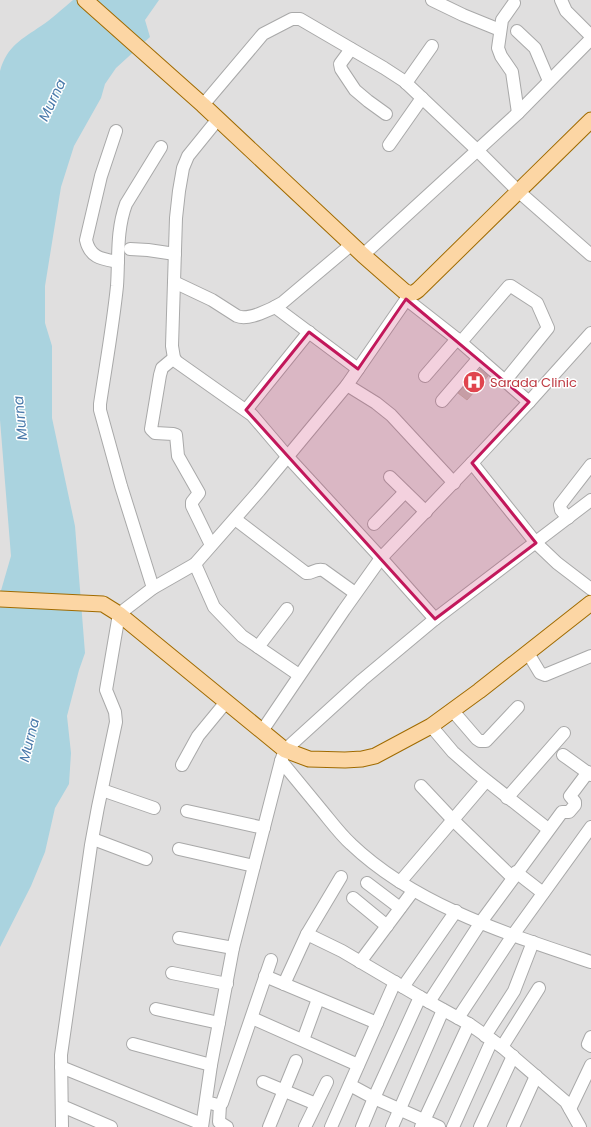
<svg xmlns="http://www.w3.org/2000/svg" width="591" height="1127" font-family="Poppins,sans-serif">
<rect width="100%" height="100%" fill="#f2efe9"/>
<!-- residential -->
<rect fill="#e0dfdf" x="0" y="0" width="591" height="1127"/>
<!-- water -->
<path fill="#aad3df" d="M73 0H159L145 20 150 37 116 68 105 84 101 98 74 146 61 187 45 286V323L52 346V418L75 526 85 653 79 670 67 716 71 753 69 784 55 808 45 852 31 886 0 947V594L11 556 0 420V71C7 46 22 39 41 26 52 19 62 9 73 0Z"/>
<!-- building -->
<polygon fill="#c7bfb8" stroke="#c4b6ab" points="480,369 488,376 467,400 458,393"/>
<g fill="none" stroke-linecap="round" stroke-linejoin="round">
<!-- minor casing -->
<g stroke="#a9a9a9" stroke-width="14">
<g id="minor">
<polyline points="432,0 463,15 500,30"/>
<polyline points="561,0 566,11 591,36"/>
<polyline points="514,3 502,20 498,48 501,56 512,72 518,113"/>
<polyline points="517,31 535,48 549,81"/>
<polyline points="351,49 340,64 341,69 355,90 368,101 386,114"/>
<polyline points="406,83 432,46"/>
<polyline points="203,105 263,34 292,19 300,19 384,68 404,81 478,151 518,191 591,255"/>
<polyline points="218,119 188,156 183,168 179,191 176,218 172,346 174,358 177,362 252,415 287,456 381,558 435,619"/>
<path d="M116 131 101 176 86 240C90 258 102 259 118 262"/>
<polyline points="389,145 422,98"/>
<polyline points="130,249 148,250 175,254"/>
<polyline points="363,255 518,113 591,39"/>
<path d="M174 282 212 300 237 316C248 321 272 309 282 303L352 244"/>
<polyline points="406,299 457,339 529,402 591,333"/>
<polyline points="275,307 358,369"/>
<polyline points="461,342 509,286 511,286 537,303 548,328 505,381"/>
<polyline points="174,358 162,368 160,375 151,429 155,433 173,434 176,435 178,456 199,493 192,502 192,506 211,545"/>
<polyline points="425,376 457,339"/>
<polyline points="347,385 376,403 391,415 454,483"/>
<polyline points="442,401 479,358"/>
<polyline points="246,410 309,332"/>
<polyline points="472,463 536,543 557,563 591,589"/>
<polyline points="390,477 426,512"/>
<polyline points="568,518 561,510 560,505 591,465"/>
<path d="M235 519 306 573C312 574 316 568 323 570L355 593"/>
<polyline points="374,524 405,492"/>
<polyline points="195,564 214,607 242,636 299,675"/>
<path d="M153 588 121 486 100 410V404C106 364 113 325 117 286 119 258 116 231 126 204L161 147"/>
<polyline points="258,647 287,609"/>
<polyline points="528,653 540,673 545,675 591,656"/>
<polyline points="452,710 477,739 480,741 486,741 518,707"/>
<polyline points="431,726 453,752 477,773 548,829"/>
<polyline points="262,731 344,610 381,558 472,463 529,402"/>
<polyline points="563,755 591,775"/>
<path d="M281 761C295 778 309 795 323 812 332 823 341 835 351 844 416 906 508 934 591 962"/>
<polyline points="182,765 198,736 226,702"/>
<polyline points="421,786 453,820 513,878"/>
<polyline points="102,790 154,808"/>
<polyline points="507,798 564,733"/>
<polyline points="187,811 264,828"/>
<polyline points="93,839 146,859"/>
<polyline points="179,849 254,866"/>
<polyline points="516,872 543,893"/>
<polyline points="400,882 486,781"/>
<polyline points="367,883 400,908"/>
<polyline points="353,898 387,926"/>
<polyline points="307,934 342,951 420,997"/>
<polyline points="179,938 233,948"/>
<polyline points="360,962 413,891"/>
<polyline points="172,973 227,984"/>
<polyline points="265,976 377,1023"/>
<polyline points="284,984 307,934 341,877"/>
<polyline points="403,987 456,911"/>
<polyline points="429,1002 481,922 562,812 569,812 575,805 575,802 570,796 588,772"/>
<polyline points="156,1009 219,1023"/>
<polyline points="252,1018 358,1065"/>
<polyline points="458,1018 513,935 591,827"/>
<polyline points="485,1036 514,991 533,942"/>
<polyline points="591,1037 588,1044 591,1046"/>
<polyline points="303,1040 318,999"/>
<polyline points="133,1044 211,1065"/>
<polyline points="502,1047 539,988"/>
<polyline points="61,1067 202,1124"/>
<polyline points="263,1082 316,1104"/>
<polyline points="350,1085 374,1098 439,1127"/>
<polyline points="206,1102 218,1105 222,1103 271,960"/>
<polyline points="220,1105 219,1122 227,1127"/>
<polyline points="62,1106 111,1127"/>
<polyline points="570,1109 591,1065"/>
<polyline points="62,1127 61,1055 91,845 98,807 116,722 115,712 106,690 119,614 153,588 195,564 259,491 347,385 410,294"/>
<polyline points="202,1127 211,1065 233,948 281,761 285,750 362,680 435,619 591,500"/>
<polyline points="269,1127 296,1061"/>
<polyline points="305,1127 327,1082"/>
<polyline points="331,1127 395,982"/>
<polyline points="362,1127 374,1098 420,997 469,1024 502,1047 566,1102 580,1127"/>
<polyline points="392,1127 443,1010"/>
<polyline points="421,1127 469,1024"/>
<polyline points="453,1127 492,1040"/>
<polyline points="480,1127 513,1056"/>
<polyline points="513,1127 536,1076"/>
</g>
</g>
<!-- major casing -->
<g stroke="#a06b00" stroke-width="17">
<g id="major">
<path d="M85 0 203 105 363 255 404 291C410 294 413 294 418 290L591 120"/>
<polyline points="0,599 103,604 119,614 285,750 309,759 345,760 362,759 375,756 431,726 479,691 591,603"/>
</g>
</g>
<!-- minor -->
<use href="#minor" stroke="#fff" stroke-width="12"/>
<!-- major -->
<use href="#major" stroke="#fcd6a4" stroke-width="15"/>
</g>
<!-- marked area -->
<path fill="#c2185b" fill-opacity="0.2" stroke="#c2185b" stroke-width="3" stroke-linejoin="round" d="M406 299 529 402 472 463 536 543 435 619 246 410 309 332 358 369Z"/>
<!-- icons -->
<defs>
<g id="hospital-disc" transform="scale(1.15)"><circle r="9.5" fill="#e0444e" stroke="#fff"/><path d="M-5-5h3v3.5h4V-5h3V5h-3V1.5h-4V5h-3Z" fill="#fff"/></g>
</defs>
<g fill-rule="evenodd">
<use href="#hospital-disc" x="474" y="382"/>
</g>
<g text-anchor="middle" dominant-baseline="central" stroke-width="3" stroke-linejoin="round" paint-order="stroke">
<!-- health labels -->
<g font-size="13" fill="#be3a42" stroke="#fff" text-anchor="start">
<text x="490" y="382">Sarada Clinic</text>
</g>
<!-- water labels -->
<g font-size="14" font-style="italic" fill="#4a7aab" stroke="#fff">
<text transform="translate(52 100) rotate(-65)">Murna</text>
<text transform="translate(20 418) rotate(-96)">Murna</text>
<text transform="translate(29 740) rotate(-76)">Murna</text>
</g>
</g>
</svg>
